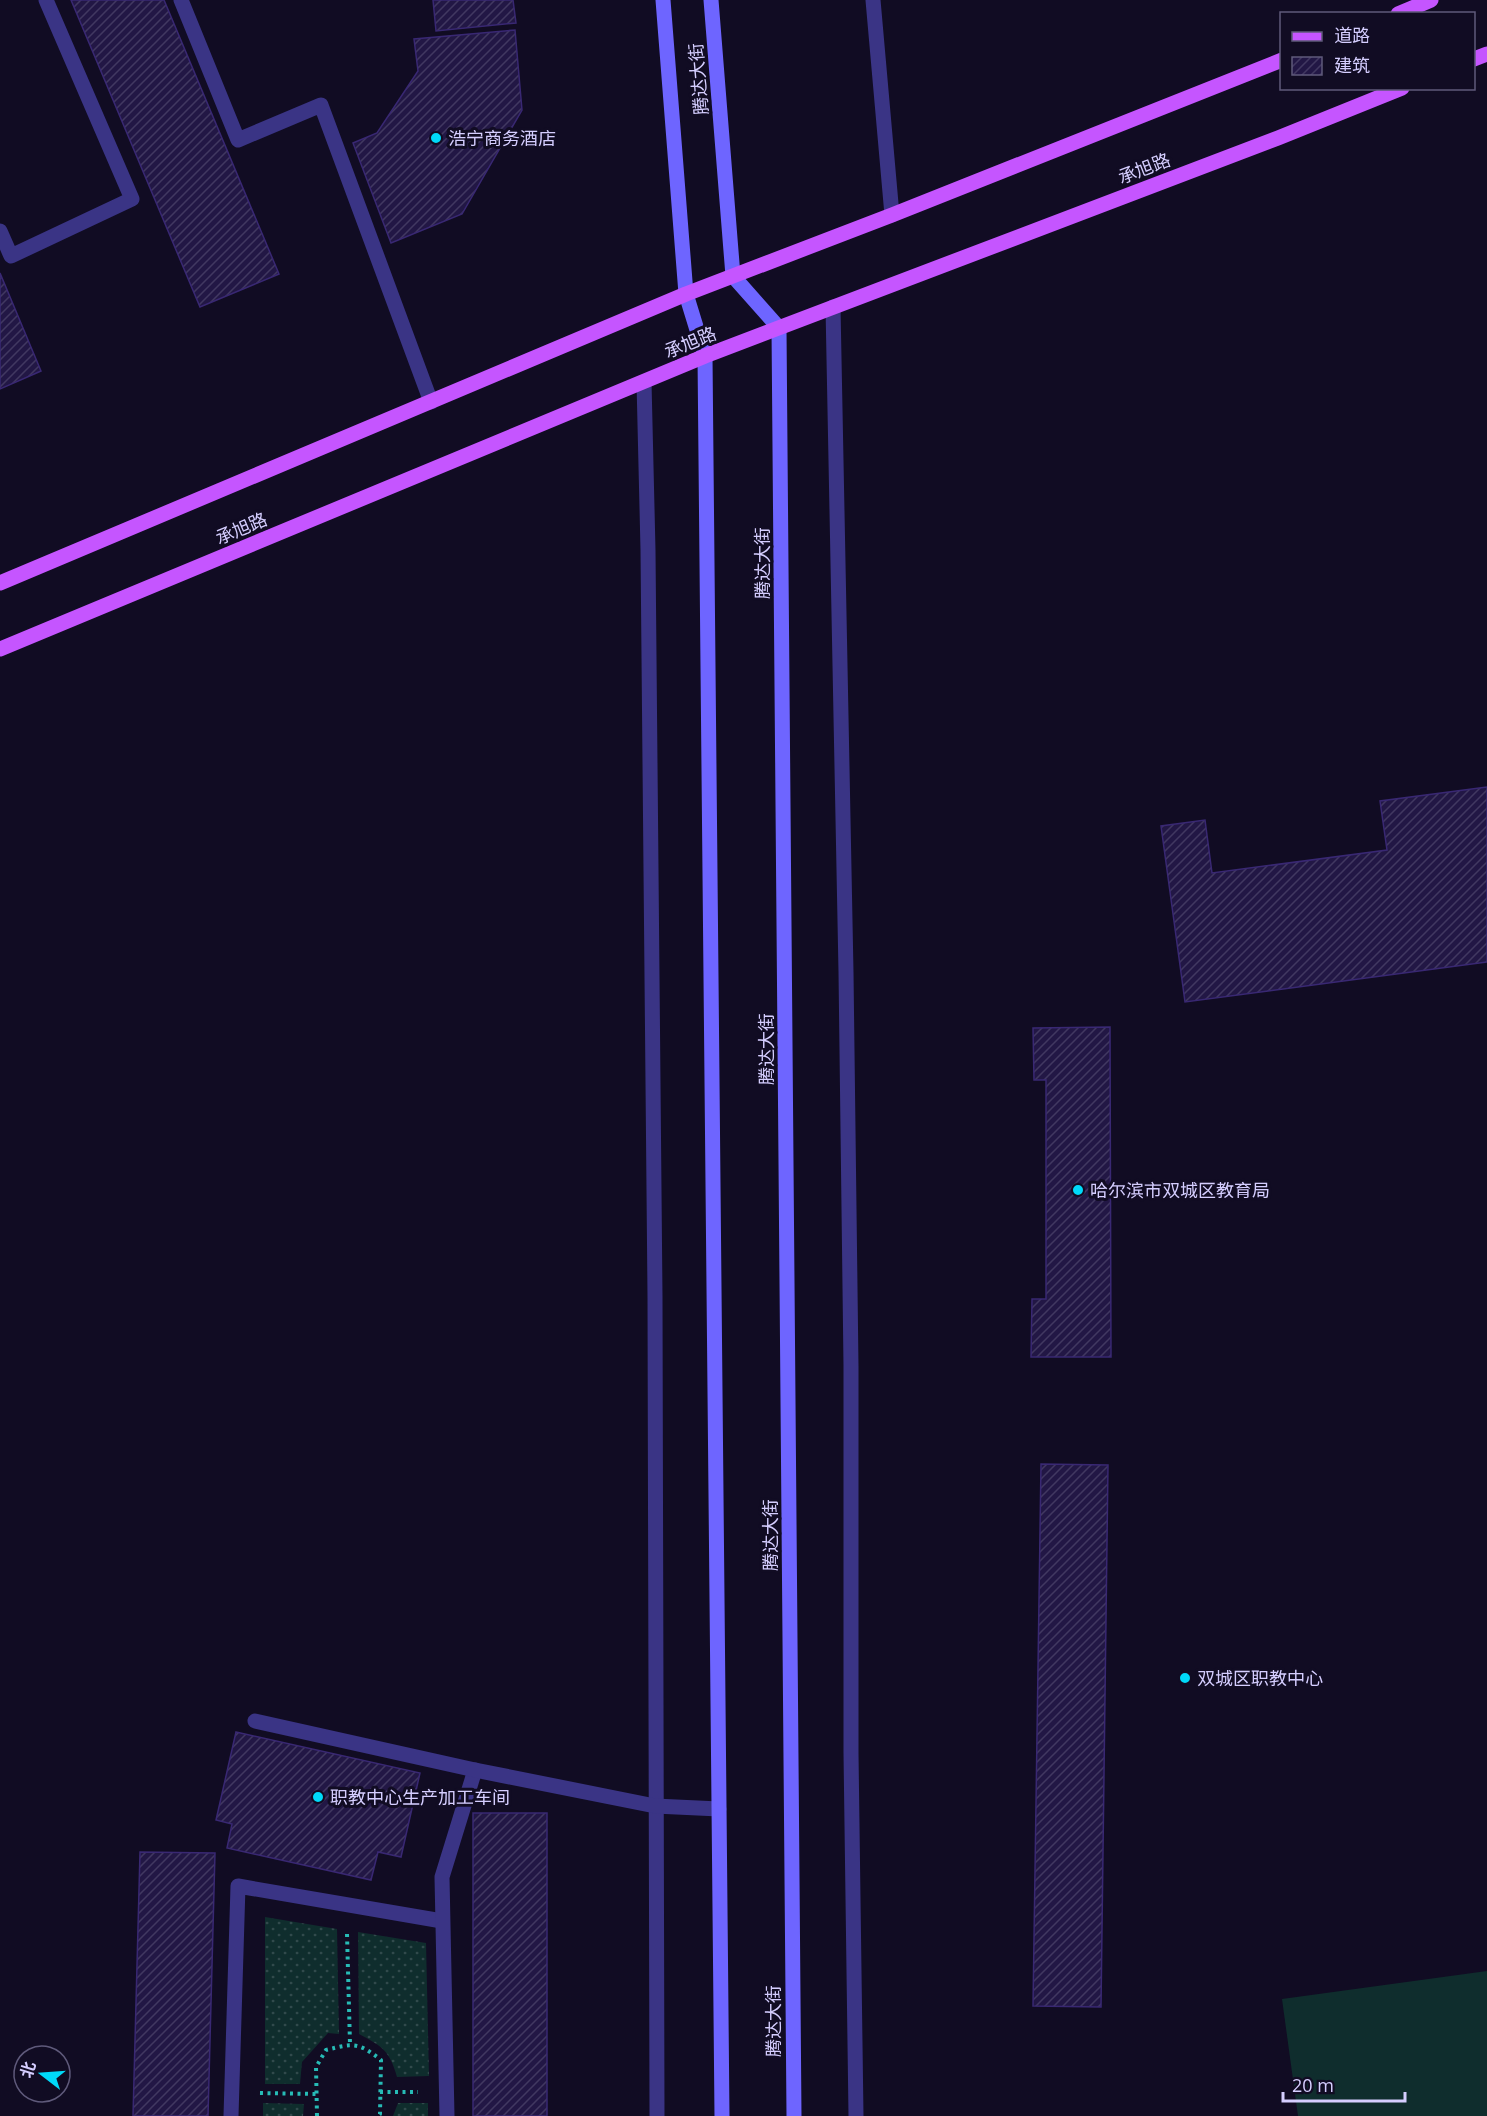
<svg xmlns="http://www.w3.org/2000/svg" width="1487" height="2116" font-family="'Open Sans','Noto Sans SC',sans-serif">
<defs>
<pattern id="grass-dots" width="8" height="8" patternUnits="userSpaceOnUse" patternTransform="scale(1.5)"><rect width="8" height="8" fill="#0f2d2d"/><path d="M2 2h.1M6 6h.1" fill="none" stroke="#314a4c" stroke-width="1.8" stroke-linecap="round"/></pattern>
<pattern id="building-hatch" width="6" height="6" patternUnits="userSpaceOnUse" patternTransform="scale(1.5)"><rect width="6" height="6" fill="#221745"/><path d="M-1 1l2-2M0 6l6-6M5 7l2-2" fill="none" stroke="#413861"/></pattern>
</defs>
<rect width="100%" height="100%" fill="#110c23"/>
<!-- grass -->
<g fill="url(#grass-dots)">
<polygon points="265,1917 337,1929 339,2034 328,2033 302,2062 300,2084 265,2084"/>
<path d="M358 1932 426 1943 429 2076 397 2077C390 2051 382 2046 359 2034Z"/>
<polygon points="263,2103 304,2104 303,2116 263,2116"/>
<polygon points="398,2103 428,2103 428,2116 393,2116"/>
</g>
<!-- pitch -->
<polygon fill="#0f2d2d" points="1487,1971 1487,2116 1298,2116 1282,1999"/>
<!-- building -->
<g fill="url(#building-hatch)" stroke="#392873" stroke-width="1.5">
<polygon points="71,0 164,0 279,274 200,307"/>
<polygon points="433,0 513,0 516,23 436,31"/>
<polygon points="515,30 522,110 462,214 391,243 353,143 377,133 418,71 414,39"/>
<polygon points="0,273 41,371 0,389"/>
<polygon points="1487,787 1487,962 1185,1002 1161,826 1205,820 1212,873 1387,850 1380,801"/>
<polygon points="1110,1027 1111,1357 1031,1357 1032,1299 1046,1299 1046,1080 1034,1080 1033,1028"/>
<polygon points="1041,1464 1108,1465 1101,2007 1033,2006"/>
<polygon points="236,1732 420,1773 401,1857 378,1852 371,1880 227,1848 232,1824 216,1820"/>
<rect x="473" y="1813" width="74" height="303"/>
<polygon points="140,1852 215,1853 208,2116 133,2116"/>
</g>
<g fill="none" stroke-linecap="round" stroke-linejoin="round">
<!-- path -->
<g stroke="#27bbb6" stroke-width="4" stroke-dasharray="3 4.5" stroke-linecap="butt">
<polyline points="347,1934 350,2044"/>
<polyline points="380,2092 418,2092"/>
<polyline points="260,2093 317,2094"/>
<path d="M317 2116 316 2067 326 2050C354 2043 358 2042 381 2060L380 2114 378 2116"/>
</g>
<!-- service -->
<g stroke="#3a3485" stroke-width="15">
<polyline points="181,0 238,140 321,105 431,402"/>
<polyline points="0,231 11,256 132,199 46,0"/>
<polyline points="231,2116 238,1886 442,1921"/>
<polyline points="447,2116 442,1877 475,1770"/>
</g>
<!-- minor -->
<g stroke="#3a3485" stroke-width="15">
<polyline points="873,0 892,215"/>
<polyline points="833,307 846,972 851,1366 851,1753 856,2116"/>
<polyline points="644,382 648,550 655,1296 657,2116"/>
<polyline points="255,1721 475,1770 655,1806 719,1809"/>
</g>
<!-- secondary -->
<g stroke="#6e65ff" stroke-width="15">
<polyline points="663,0 686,294 705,356 722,2116"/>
<polyline points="711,0 733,276 779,328 794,2116"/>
</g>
<!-- primary -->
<g stroke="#c555ff" stroke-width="15">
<polyline points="1398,14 1431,0"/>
<polyline points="1474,59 1487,54"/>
<polyline points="0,583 686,294 892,215 1282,60"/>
<polyline points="0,649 705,356 1278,138 1402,88"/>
</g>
</g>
<!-- markers -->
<g fill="#00d9f9" stroke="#110c23" stroke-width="2">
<circle cx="436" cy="138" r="6"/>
<circle cx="1078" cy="1190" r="6"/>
<circle cx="1185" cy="1678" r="6"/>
<circle cx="318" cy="1797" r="6"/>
</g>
<g text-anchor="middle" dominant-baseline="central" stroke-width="6" stroke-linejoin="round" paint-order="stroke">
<!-- street labels -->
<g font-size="18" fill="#d5ceff" stroke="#110c23">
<text transform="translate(698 79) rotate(-95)">腾达大街</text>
<text transform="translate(1144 168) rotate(-21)">承旭路</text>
<text transform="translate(690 342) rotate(-22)">承旭路</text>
<text transform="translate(241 528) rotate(-23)">承旭路</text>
<text transform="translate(762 563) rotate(-90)">腾达大街</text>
<text transform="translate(766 1049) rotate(-90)">腾达大街</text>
<text transform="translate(770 1535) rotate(-90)">腾达大街</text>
<text transform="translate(773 2021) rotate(-90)">腾达大街</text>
</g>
<!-- poi labels -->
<g font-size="18" fill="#d5ceff" stroke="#110c23" text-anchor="start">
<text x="448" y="138">浩宁商务酒店</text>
<text x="1090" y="1190">哈尔滨市双城区教育局</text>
<text x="1197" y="1678">双城区职教中心</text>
<text x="330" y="1797">职教中心生产加工车间</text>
</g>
</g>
<!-- legend -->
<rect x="1280" y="12" width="195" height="78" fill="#110c23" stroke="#5f5a7b" stroke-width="1.5"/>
<rect x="1292" y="32" width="30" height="9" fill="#c555ff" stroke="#5f5a7b" stroke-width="1.5"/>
<text x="1334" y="42" font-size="18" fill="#d5ceff">道路</text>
<rect x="1292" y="57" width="30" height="18" fill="url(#building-hatch)" stroke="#5f5a7b" stroke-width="1.5"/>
<text x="1334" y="72" font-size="18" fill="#d5ceff">建筑</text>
<!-- north arrow -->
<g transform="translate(42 2074) rotate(287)"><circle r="28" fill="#110c23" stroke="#5f5a7b" stroke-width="1.5"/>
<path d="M0-4.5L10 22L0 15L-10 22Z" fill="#00d9f9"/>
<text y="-9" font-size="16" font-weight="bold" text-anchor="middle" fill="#d5ceff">北</text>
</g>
<!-- scale -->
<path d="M1283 2092v9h122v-9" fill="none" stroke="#d5ceff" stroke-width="3"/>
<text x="1292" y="2092" font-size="18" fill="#d5ceff" stroke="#110c23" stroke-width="4.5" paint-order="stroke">20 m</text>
</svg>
